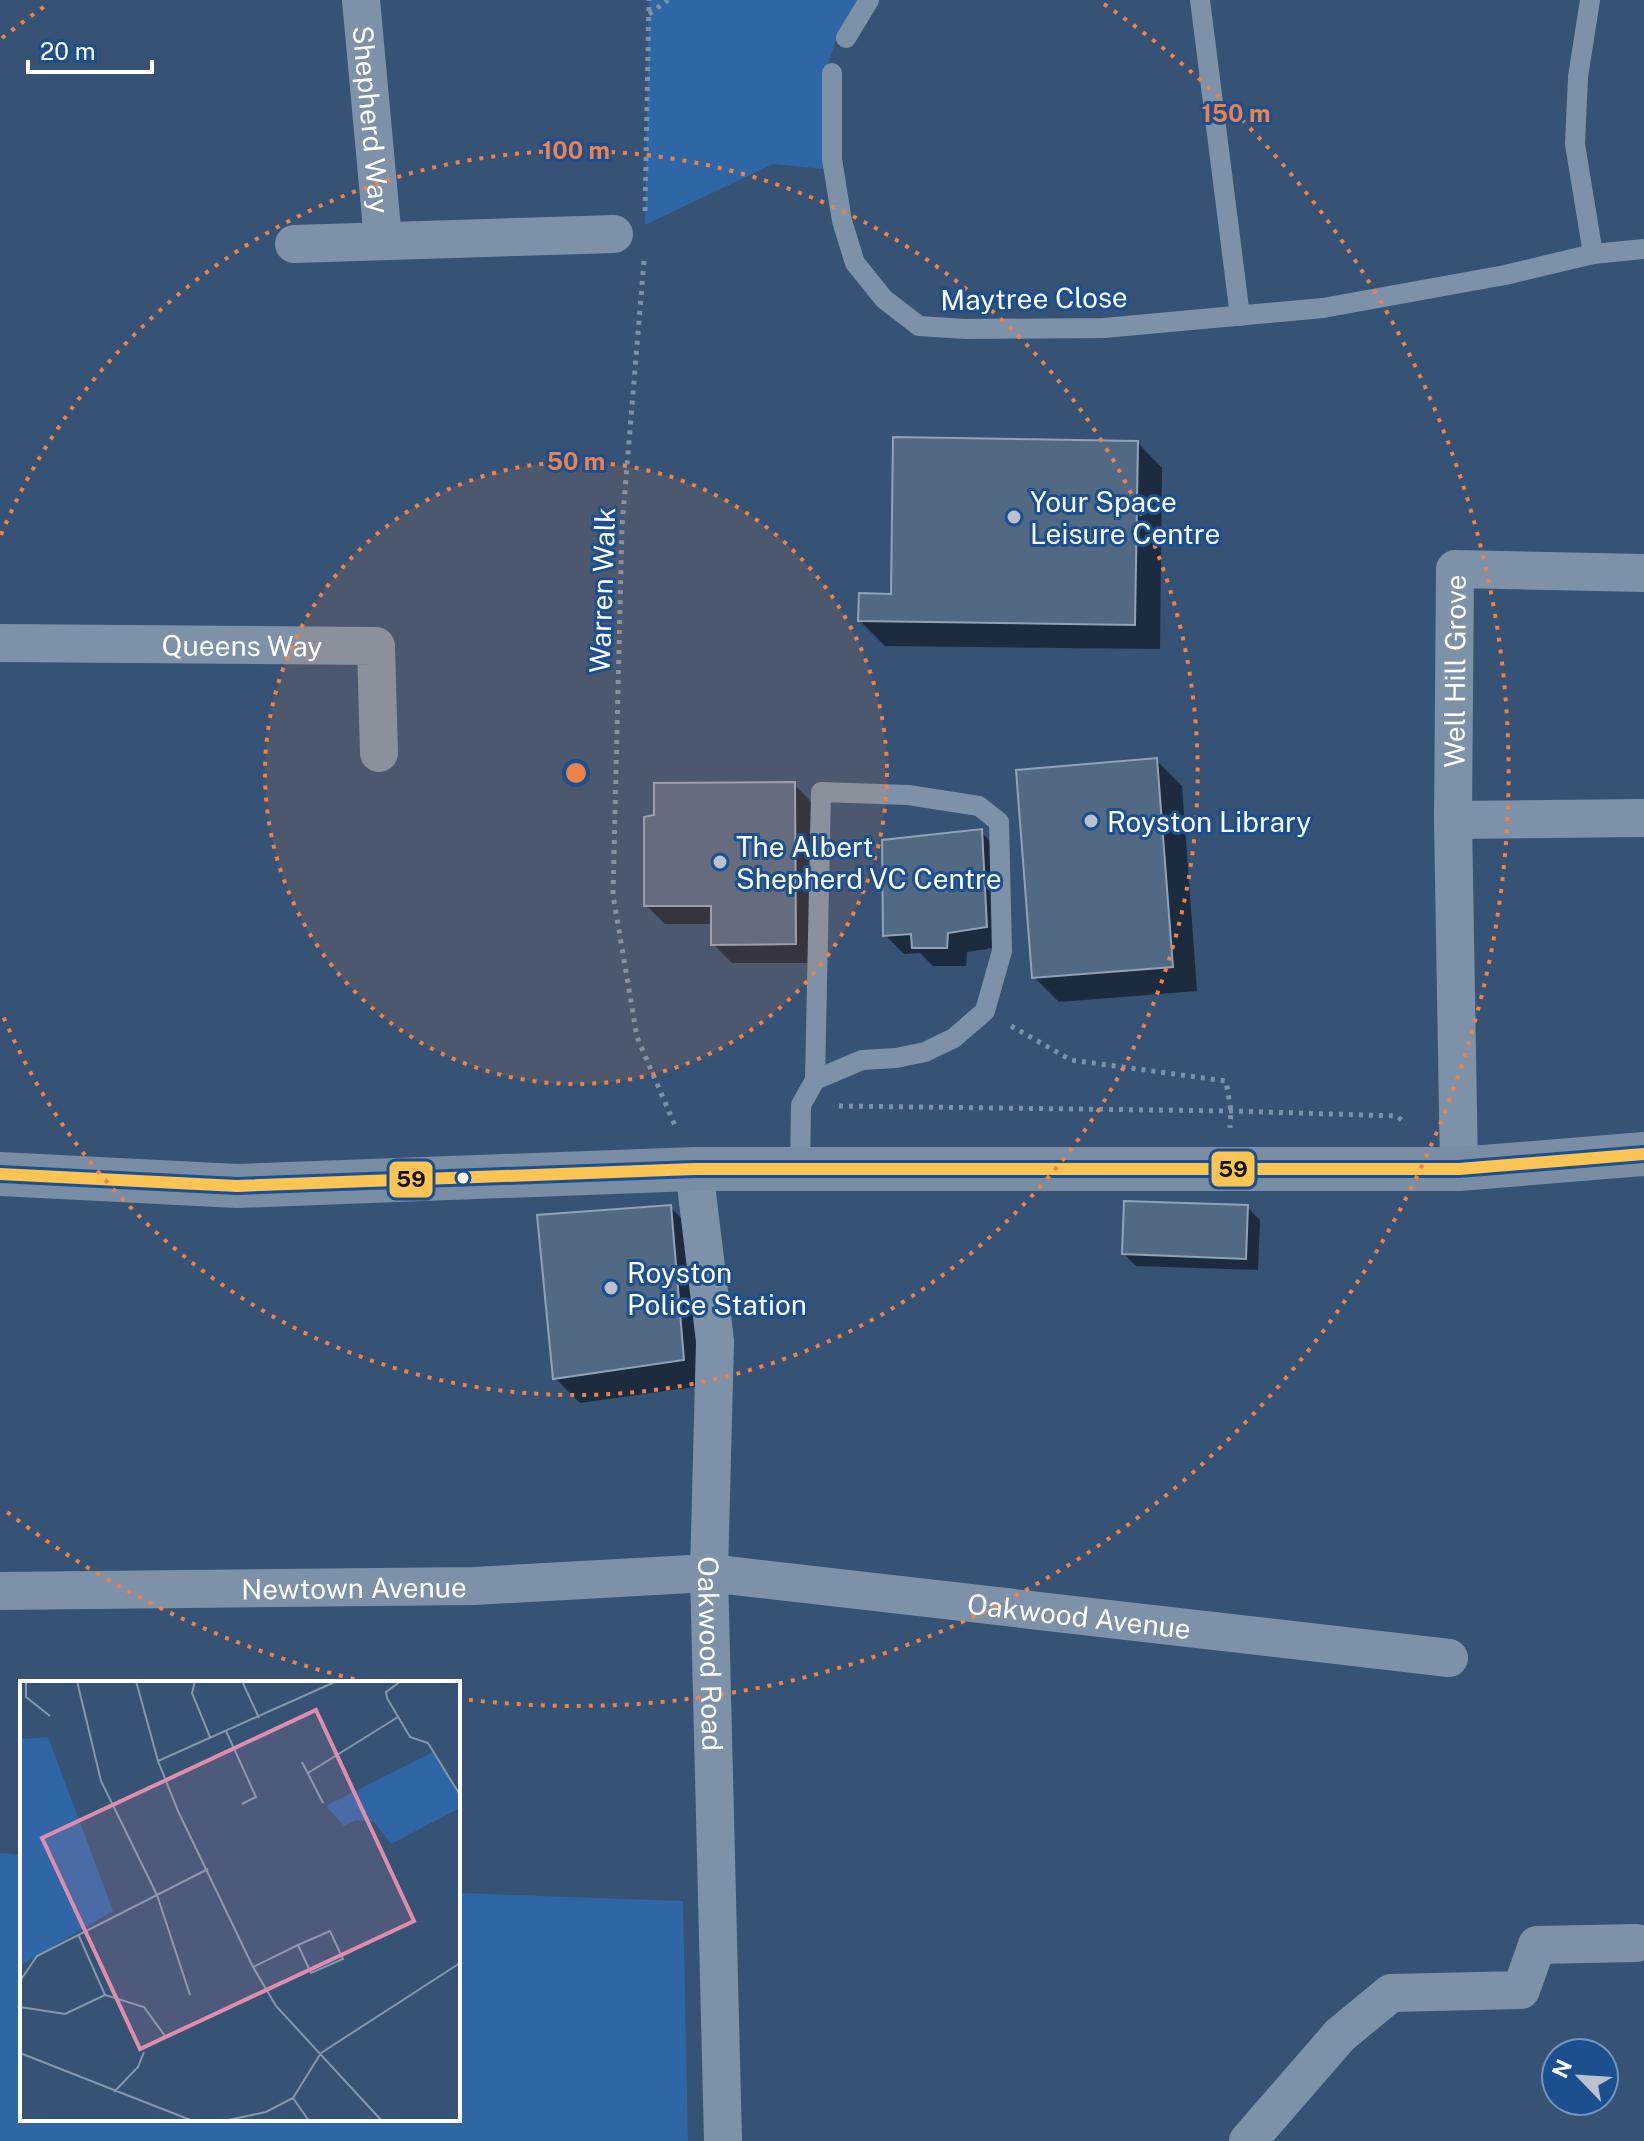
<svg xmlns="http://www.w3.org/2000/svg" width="1644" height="2141" font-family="'Public Sans',sans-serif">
<rect width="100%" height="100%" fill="#365274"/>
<!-- green -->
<g fill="#2f66a5">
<polygon points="649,0 859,0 839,32 824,75 823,169 773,164 645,225"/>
<polygon points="0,1853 22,1855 22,2119 458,2119 458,1893 683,1901 688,2141 0,2141"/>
</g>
<!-- shadow -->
<g fill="#0007">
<polygon points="1137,442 1162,468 1160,649 885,646 860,621 893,596"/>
<polygon points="1157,761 1182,786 1197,991 1059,1002 1034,977"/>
<polygon points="794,784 813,804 814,963 732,963 713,944 713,924 665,924 646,905"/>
<polygon points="981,832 1000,851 1005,946 967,952 966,966 933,966 920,953 904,954 885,935"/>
<polygon points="670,1207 695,1232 708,1385 580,1403 555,1378"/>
<polygon points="1247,1207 1260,1220 1258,1270 1136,1266 1124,1254"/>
</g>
<!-- building -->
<g fill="#526984" stroke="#92a2b6" stroke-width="2">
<polygon points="893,437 1138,441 1135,625 858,621 859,593 891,594"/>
<polygon points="1157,758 1173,967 1032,978 1016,770"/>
<polygon points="795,782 796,944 711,945 711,906 644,906 644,817 654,815 654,783"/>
<polygon points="982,829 987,927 948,933 947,948 912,948 911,934 883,936 882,840"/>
<polygon points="1124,1201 1248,1205 1246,1259 1122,1254"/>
<polygon points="671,1205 684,1360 553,1379 537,1215"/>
</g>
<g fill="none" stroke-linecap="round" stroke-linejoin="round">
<!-- path -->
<g stroke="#7d92a8" stroke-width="5" stroke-dasharray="4 6" stroke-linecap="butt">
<polyline points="649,14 668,0"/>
<polyline points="645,211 649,0"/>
<polyline points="644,261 622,526 613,895 637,1037 676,1128"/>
<polyline points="1011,1026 1071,1060 1226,1081 1231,1111 1230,1128"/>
<polyline points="839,1106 1231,1111 1397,1116 1406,1124"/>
</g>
<!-- lane -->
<g stroke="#7d92a8" stroke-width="20">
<polyline points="1200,0 1240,316"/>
<polyline points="1590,0 1578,77 1575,144 1593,254"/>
<polyline points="846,38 869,0"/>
<polyline points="832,73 832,159 842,221 855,263 884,299 919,326 965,329 1104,328 1323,308 1505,275 1593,254 1644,249"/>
<polyline points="800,1170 801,1105 815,1080 862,1060 896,1058 925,1052 954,1038 985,1011 1002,951 999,822 979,806 908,795 821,792 815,1080"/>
</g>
<!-- street -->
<g stroke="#7d92a8" stroke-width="38">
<path id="s1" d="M361 0 383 240"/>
<polyline points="294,244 614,234"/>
<path id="s2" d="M0 643 376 646 379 753"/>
<polyline points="1453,820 1644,818"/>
<path id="s3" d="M694 1169 715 1341 709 1573 723 2141"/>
<path id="s4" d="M1459 1169 1453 820 1455 569 1644 573"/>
<path id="s5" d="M0 1591 474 1586 709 1573 1449 1658"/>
<polyline points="1248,2141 1340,2035 1391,1993 1521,1990 1537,1945 1636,1943"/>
</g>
<!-- secondary -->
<polyline stroke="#798da4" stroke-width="44" points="0,1174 237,1186 694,1169 1459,1169 1644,1154"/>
<!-- bus-1 casing -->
<g stroke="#1b4f8f" stroke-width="18">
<polyline id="bus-1" points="0,1174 237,1186 694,1169 1459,1169 1644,1154"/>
</g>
<!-- bus-1 -->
<use href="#bus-1" stroke="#fcc553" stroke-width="12"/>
</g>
<!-- distance rings -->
<circle cx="576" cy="773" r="311" fill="#ee8249" fill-opacity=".12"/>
<g fill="none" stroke="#ee8249" stroke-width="4" stroke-dasharray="4 8">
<circle cx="576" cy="773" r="311"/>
<path d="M1 535A622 622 0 1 1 1 1011"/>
<path d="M366 1682A933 933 0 0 1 2 1508M2 38A933 933 0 0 1 48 4M1104 4A933 933 0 0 1 462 1699"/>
</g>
<!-- markers -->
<g fill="#b9c2ce" stroke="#1b4f8f" stroke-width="3">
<circle cx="1014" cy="517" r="8"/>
<circle cx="1091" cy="821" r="8"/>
<circle cx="720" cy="862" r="8"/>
<circle cx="611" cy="1288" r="8"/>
</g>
<circle fill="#fff" stroke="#1b4f8f" stroke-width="3" cx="463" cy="1178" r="7"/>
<g text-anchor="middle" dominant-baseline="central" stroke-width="6" stroke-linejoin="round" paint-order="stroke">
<!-- street labels -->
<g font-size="28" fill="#fff" stroke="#1b4f8f">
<text stroke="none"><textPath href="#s1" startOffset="120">Shepherd Way</textPath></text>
<text transform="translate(1034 298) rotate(-1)">Maytree Close</text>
<text transform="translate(602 590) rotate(-88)">Warren Walk</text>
<text stroke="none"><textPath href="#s2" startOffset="242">Queens Way</textPath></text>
<text stroke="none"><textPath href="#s4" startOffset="498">Well Hill Grove</textPath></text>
<text stroke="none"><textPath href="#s5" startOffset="354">Newtown Avenue</textPath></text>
<text stroke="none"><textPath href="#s5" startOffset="1082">Oakwood Avenue</textPath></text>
<text stroke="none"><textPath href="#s3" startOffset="486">Oakwood Road</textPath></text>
</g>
<!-- poi labels -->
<g font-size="28" fill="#fff" stroke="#1b4f8f" text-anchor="start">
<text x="1030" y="501">Your Space<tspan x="1030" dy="32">Leisure Centre</tspan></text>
<text x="1107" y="821">Royston Library</text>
<text x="736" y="846">The Albert<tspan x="736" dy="32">Shepherd VC Centre</tspan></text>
<text x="627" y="1272">Royston<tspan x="627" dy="32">Police Station</tspan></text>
</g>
</g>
<!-- overview -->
<g transform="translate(20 1681)">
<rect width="440" height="440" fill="#365274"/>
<path d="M28 56 93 230 0 285V58ZM413 71 440 115V127L371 163 354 141 336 139 324 145 306 125Z" fill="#2f66a5"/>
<path fill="none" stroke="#8697ac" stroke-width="2" d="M6 0V16L30 35M57 0 81 100 137 214 170 314M116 0 138 80 158 130 233 286 256 325 362 440M175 0 172 12 190 56M222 0 239 37M381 0 366 11 367 17 390 56 408 62 440 114M206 50 236 116 222 123M138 80 317 0M282 81 303 122M288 92 378 36M58 253 85 314 124 326 145 355M233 286 278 264 310 250 323 278 291 292 278 264M0 300 17 275 188 188M0 326 45 333 85 314M0 372 173 440M301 372 440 282M94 411 118 386 124 371M273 417 289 440M204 440 246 431 273 417 301 372"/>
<path fill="#e08cad" fill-opacity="0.15" stroke="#e08cad" stroke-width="4" d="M296 29 394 240 120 368 22 157Z"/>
<rect width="440" height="440" fill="none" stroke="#fff" stroke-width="4"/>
</g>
<circle cx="576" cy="773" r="12" fill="#ee8249" stroke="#1b4f8f" stroke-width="4"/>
<g font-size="24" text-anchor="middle" font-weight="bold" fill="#ee8249" stroke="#1b4f8f" stroke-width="6" stroke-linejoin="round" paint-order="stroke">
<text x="1236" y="122">150 m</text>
<text x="576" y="159">100 m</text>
<text x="576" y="470">50 m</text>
</g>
<g stroke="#1b4f8f" stroke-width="3">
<rect x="1210" y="1150" width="46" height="38" rx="8" fill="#fcc553"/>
<rect x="388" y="1160" width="46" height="39" rx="8" fill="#fcc553"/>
</g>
<g font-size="22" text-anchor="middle" font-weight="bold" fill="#111">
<text x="1233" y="1177">59</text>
<text x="411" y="1187">59</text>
</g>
<!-- north arrow -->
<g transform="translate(1580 2077) rotate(295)"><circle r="38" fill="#1b4f8f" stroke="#7695bc" stroke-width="2"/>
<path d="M0-6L14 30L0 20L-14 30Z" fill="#b9c2ce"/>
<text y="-12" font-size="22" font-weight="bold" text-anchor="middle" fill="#ffffff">N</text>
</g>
<!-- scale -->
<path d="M28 60v12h124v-12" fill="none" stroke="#ffffff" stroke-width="4"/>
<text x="40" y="60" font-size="24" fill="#ffffff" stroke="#1b4f8f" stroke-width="6" paint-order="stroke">20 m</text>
</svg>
